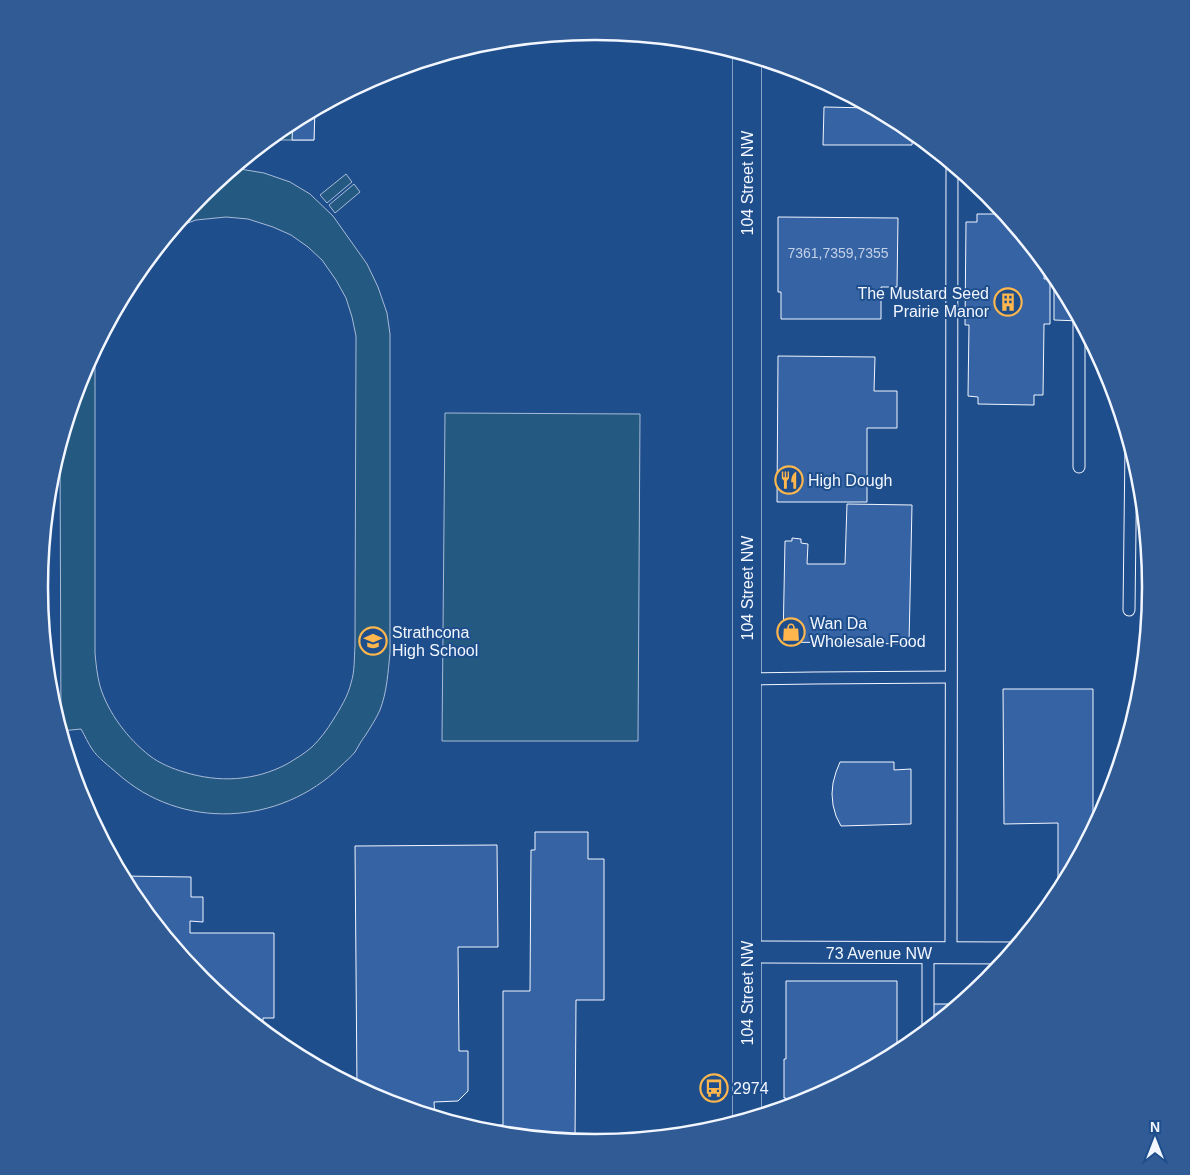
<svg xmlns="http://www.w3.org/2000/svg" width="1190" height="1175" font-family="Arial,sans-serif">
<defs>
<pattern id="park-tufts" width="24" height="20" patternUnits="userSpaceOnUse" patternTransform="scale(1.25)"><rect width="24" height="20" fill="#245a82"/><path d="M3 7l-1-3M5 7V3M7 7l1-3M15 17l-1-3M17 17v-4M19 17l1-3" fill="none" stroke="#447295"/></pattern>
</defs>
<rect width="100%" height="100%" fill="#1f4e8c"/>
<!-- grass -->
<g fill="#245a82" stroke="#a8bbd7">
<path d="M234 168 264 173 290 182 310 194 333 216 367 264 378 287 387 313 390 334V653C388 672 387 692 380 710 376 719 370 728 365 736 361 741 358 747 355 752 351 757 346 761 341 766 280 826 181 831 117 773 109 766 98 758 92 749 88 743 85 736 81 729L61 731 60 443 81 374 95 349V653C96 664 97 675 100 686 108 713 128 739 150 756 159 763 173 769 184 772 219 783 255 781 287 764 295 759 304 754 312 747 320 739 327 730 333 720 340 709 348 696 351 683 355 671 354 658 355 646L356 336 352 317 346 298 336 280 322 260 308 247 291 235 273 227 248 219 226 217 196 220 174 228 202 194Z"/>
<polygon points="346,174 352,182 327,203 320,195"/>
<polygon points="354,184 360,192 335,213 329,205"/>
<polygon points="445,413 640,414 638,741 442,741"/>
</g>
<!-- park -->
<polygon fill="url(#park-tufts)" stroke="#a8bbd7" points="314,110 314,140 268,140 286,125"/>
<!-- building -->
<g fill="#3563a3" stroke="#f2f6ff">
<polygon points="824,107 871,108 904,125 913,132 912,145 823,145"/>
<polygon points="315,110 314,140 292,140 293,121"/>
<polygon points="977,214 1005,214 1045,263 1044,279 1050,279 1050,324 1044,324 1043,395 1034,395 1034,405 978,404 978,397 968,396 969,325 965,325 966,222 977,222"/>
<polygon points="778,217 898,218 897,287 881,287 881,319 781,319 781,292 778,292"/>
<polygon points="1054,280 1058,280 1080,321 1054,320"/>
<polygon points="778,356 875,357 874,391 897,391 897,428 867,428 867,502 777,502"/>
<polygon points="847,504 912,505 909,644 783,642 785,541 792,541 792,538 801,539 801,543 808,544 807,564 845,564"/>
<polygon points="1003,689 1093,689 1093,830 1058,895 1058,823 1004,824"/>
<polygon points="840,762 894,762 894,770 911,769 911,824 841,826 836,816 833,805 832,794 833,783 836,772"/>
<polygon points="535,832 588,832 588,859 604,859 604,1000 576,1000 575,1142 486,1133 462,1126 503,1125 503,991 530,991 531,850 535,850"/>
<polygon points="497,845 498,947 458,947 459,1051 468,1051 468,1091 458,1101 434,1102 435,1117 398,1106 398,1105 392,1105 382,1101 357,1088 355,846"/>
<polygon points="122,876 191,877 191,897 203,897 203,922 190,921 190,933 274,933 274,1018 263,1018 263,1031 201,981 132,896"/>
<polygon points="786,981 897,981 897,1054 808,1102 786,1108 786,1098 784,1098 784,1059 786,1059"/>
<polygon points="932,1004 960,1004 932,1027"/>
</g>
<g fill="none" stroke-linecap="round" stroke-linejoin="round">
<!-- service casing -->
<g stroke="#f2f6ff" stroke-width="13">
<g id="service">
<polyline points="1079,321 1079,467"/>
<polyline points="1129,610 1131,447"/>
<polyline points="747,679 814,678 951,677"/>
<polyline points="951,953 952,164"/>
<polyline points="928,1031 928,953"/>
</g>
</g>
<!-- minor casing -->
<g stroke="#f2f6ff" stroke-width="23">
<polyline id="minor" points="747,952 1011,953"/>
</g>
<!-- secondary casing -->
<g stroke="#f2f6ff" stroke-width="29">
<polyline id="secondary" points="747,1120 747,55"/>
</g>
<!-- service -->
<use href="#service" stroke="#1f4e8c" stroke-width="11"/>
<!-- minor -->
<use href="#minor" stroke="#1f4e8c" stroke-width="21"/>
<!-- secondary -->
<use href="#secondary" stroke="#1f4e8c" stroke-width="28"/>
</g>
<!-- icons -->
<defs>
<g id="building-ring" transform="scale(1.4375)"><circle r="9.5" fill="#1f4e8c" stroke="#ffb74d" stroke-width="1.5"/><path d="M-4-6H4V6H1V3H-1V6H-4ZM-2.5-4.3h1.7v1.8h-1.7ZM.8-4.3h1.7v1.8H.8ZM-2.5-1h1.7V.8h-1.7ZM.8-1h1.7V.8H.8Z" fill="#ffb74d"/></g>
<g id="restaurant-ring" transform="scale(1.4375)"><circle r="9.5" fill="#1f4e8c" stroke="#ffb74d" stroke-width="1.5"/><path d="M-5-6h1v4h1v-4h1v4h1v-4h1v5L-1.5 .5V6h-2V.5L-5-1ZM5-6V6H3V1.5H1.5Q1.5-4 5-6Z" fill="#ffb74d"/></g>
<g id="shop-ring" transform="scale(1.4375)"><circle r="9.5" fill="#1f4e8c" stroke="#ffb74d" stroke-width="1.5"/><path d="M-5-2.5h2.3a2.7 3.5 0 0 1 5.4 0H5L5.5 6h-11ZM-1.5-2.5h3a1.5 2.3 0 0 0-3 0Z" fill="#ffb74d"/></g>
<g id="school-ring" transform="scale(1.4375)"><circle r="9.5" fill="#1f4e8c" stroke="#ffb74d" stroke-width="1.5"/><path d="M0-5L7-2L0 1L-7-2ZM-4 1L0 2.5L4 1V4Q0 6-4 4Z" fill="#ffb74d"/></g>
<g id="bus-ring" transform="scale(1.4375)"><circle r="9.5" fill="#1f4e8c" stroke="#ffb74d" stroke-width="1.5"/><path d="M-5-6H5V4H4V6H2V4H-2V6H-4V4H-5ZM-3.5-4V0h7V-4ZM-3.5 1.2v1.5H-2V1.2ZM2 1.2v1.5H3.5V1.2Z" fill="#ffb74d"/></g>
</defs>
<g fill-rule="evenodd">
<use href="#building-ring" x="1008" y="302"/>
<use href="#restaurant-ring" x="789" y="480"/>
<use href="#shop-ring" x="791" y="632"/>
<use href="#school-ring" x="373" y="641"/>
<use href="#bus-ring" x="714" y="1088"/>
</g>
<g text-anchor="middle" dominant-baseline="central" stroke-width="4" stroke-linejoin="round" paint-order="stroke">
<!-- number labels -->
<g font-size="14" fill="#c3d1e8">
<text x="838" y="253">7361,7359,7355</text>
</g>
<!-- street labels -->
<g font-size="16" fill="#f2f6ff" stroke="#1f4e8c">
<text transform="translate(747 183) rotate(-90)">104 Street NW</text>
<text transform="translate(747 588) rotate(-90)">104 Street NW</text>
<text x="879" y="953">73 Avenue NW</text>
<text transform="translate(747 993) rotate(-90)">104 Street NW</text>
</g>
<!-- poi labels -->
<g font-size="16" fill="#f2f6ff" stroke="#1f4e8c" text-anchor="start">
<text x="989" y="293" text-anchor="end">The Mustard Seed<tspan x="989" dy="18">Prairie Manor</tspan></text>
<text x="808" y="480">High Dough</text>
<text x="810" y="623">Wan Da<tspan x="810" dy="18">Wholesale Food</tspan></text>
<text x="392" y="632">Strathcona<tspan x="392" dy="18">High School</tspan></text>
<text x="733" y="1088">2974</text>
</g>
</g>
<!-- crop -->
<path d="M0 0H1190V1175H0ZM48 587a547 547 0 1 1 1094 0a547 547 0 1 1-1094 0Z" fill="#305b95" fill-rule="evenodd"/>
<path fill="none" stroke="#f2f6ff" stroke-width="2.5" d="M48 587a547 547 0 1 1 1094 0a547 547 0 1 1-1094 0Z"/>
<!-- north arrow -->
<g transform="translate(1155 1140)" stroke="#1f4e8c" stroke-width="4" paint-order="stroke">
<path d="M0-4L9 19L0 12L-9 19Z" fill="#f2f6ff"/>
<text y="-8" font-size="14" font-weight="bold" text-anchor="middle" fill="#f2f6ff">N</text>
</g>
</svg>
